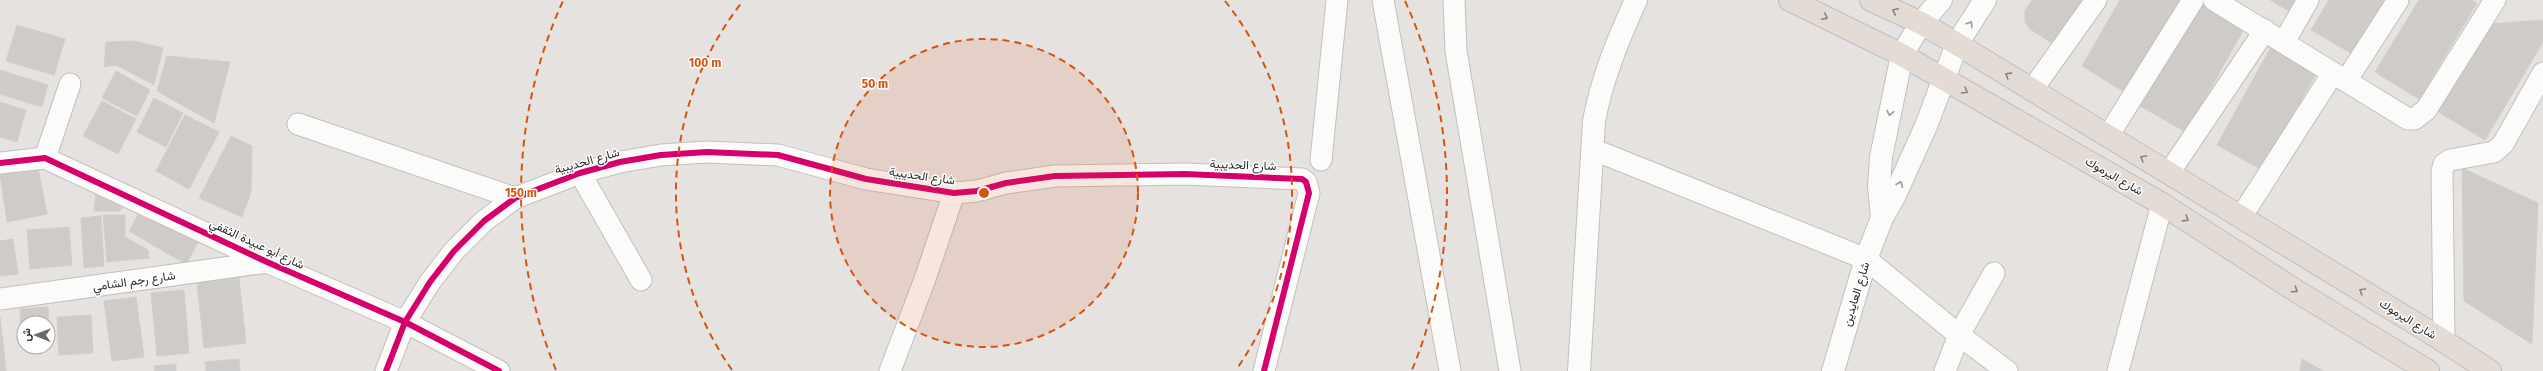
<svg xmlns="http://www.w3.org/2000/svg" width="2543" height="371" font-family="'Fira Sans',Vazirmatn,sans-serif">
<rect width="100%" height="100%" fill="#e6e2e0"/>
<!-- building -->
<g fill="#cecbc9" stroke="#d1cecc">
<polygon points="2032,0 2084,0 2056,46 2030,29 2025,22 2025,11"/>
<polygon points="2120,0 2180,0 2126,93 2082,66"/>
<polygon points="2270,0 2295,0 2289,11"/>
<polygon points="2329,0 2389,0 2358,57 2311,30"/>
<polygon points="2419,0 2471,0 2477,3 2419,99 2375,72"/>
<polygon points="2199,3 2244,29 2186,132 2140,106"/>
<polygon points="2543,20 2543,42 2485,140 2437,111 2490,24"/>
<polygon points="17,25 65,39 54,75 6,61"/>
<polygon points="134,41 163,48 154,85 116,65 104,67 106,42"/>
<polygon points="2272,45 2318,71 2262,170 2217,145"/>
<polygon points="167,56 230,62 214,123 157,91"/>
<polygon points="0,70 48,85 42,107 0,94"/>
<polygon points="116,71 150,90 137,116 102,98"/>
<polygon points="154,98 183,113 166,147 137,132"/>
<polygon points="102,101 136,119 118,154 83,136"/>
<polygon points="0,102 26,110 17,142 0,137"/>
<polygon points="185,115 219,132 189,189 156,171"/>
<polygon points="231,136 252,146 251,192 242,217 199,198"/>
<polygon points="38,168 47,214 7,222 0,174"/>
<polygon points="2462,168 2538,203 2532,344 2464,301"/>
<polygon points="97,184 128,200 120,211 94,211"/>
<polygon points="142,207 200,239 186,264 129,231"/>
<polygon points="103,215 125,215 125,237 148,250 149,258 107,262"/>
<polygon points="101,216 104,266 84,268 81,218"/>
<polygon points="69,227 72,265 30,269 27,230"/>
<polygon points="13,239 18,274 0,276 0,241"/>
<polygon points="239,278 246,343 204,348 197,283"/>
<polygon points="184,290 189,353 157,356 151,293"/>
<polygon points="136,297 144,357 112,361 104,301"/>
<polygon points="48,307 50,340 48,323 24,323 24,341 21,341 20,309"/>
<polygon points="91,315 93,353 59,355 57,317"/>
<polygon points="0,317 6,371 0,371"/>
<polygon points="239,359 240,371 206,371 205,362"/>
<polygon points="2302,359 2323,371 2300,371"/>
<polygon points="176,364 176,371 155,371 154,366"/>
</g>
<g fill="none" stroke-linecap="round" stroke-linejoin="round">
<!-- minor casing -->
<g stroke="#c1c0c0" stroke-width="23">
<g id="minor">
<polyline points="1383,0 1450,371"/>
<polyline points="1454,0 1456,51 1510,371"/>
<polyline points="2214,0 2408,119 2414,119 2426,110 2495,0"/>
<polyline points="2284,42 2308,0"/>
<polyline points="2346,81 2398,0"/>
<polyline points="2032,90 2096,0"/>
<polyline points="298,124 515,198"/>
<polyline points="2108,136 2193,0"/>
<polyline points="1592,149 1866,259 1959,335 2007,371"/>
<polyline points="45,158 70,84"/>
<polyline points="1321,160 1337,0"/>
<polyline points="0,163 45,158 267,262 405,322 499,371"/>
<polyline points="580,173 641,280"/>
<polyline points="2169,173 2265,30"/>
<polyline points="2241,217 2333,73"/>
<polyline points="0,299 267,262"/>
<polyline points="2444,342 2442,172 2444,164 2450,160 2494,152 2503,144 2543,73"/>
<polyline points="386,371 405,322 430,282 454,251 484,221 515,198 580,173 620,162 661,155 707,152 778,155 866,179 954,193 977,191 1006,183 1055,176 1185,174 1302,179 1306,182 1309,193 1264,371"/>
<polyline points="890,371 925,279 954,193"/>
<polyline points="1945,371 1959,335 1994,273"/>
<polyline points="2118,371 2162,204"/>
</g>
</g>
<!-- tertiary casing -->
<g stroke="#c1c0c0" stroke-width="24">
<g id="tertiary">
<polyline points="1882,218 1879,186 1881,157 1902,55 1921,23 1941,0"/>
<path d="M1579 371 1594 121C1602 78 1618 40 1636 0"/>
<polyline points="1833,371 1866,259 1882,218 1895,195 1926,126 1957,44 1985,0"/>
</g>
</g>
<!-- trunk casing -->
<g stroke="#bfbebd" stroke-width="24">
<g id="trunk">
<polyline points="1790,0 1902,55 2162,204 2301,294 2428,371"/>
<polyline points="1871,0 1921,23 1957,44 2428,331 2490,371"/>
</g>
</g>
<!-- minor -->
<use href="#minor" stroke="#fbfbfa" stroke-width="21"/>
<!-- tertiary -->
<use href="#tertiary" stroke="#fbfbfa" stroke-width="22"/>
<!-- trunk -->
<use href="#trunk" stroke="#e4dbd5" stroke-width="22"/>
<!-- cycleway casing -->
<g stroke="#fff" stroke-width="8">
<g id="cycleway">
<polyline points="0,163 45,158 267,262 405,322 499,371"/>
<polyline points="386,371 405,322 430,282 454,251 484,221 515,198 580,173 620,162 661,155 707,152 778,155 866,179 954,193 977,191 1006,183 1055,176 1185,174 1302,179 1306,182 1309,193 1264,371"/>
</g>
</g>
<!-- cycleway -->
<use href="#cycleway" stroke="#d6006c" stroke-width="6"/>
</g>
<!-- one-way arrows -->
<defs><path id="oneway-chevron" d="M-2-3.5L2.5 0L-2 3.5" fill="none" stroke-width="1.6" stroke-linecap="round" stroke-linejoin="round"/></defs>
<g stroke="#86827f">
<use href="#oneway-chevron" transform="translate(1895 11) rotate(-155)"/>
<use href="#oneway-chevron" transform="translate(1825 17) rotate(26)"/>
<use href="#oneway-chevron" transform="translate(2008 75) rotate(-148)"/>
<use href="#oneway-chevron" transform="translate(1965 91) rotate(30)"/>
<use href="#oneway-chevron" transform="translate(2143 158) rotate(-149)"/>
<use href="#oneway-chevron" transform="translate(2186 219) rotate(32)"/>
<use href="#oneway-chevron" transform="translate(2295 290) rotate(34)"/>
<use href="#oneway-chevron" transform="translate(2362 291) rotate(-149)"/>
</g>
<g stroke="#9c9c9c">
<use href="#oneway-chevron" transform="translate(1970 24) rotate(-58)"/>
<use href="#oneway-chevron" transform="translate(1890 113) rotate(101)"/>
<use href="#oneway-chevron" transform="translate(1900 184) rotate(-67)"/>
</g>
<!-- distance rings -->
<circle cx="984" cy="193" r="154" fill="#d5540f" fill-opacity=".12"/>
<g fill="none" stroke="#d5540f" stroke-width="2" stroke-dasharray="7 5">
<circle cx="984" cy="193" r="154"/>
<path d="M732 370A308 308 0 0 1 743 1M1225 1A308 308 0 0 1 1236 370"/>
<path d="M556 370A463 463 0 0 1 563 1M1405 1A463 463 0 0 1 1412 370"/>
</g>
<g text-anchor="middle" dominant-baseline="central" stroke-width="3" stroke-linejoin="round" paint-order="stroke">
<!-- street labels -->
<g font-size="12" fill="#292929" stroke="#fff">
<text transform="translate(587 161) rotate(-16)">شارع الحديبية</text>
<text transform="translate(1243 165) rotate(2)">شارع الحديبية</text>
<text transform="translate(922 176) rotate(8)">شارع الحديبية</text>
<text transform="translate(2114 176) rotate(30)">شارع اليرموك</text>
<text transform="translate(257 244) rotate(25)">شارع أبو عبيدة الثقفي</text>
<text transform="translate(134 281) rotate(-8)">شارع رجم الشامي</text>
<text transform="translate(1856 294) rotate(-73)">شارع العايدين</text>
<text transform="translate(2408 319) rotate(32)">شارع اليرموك</text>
</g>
</g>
<circle cx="984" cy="193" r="6" fill="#d5540f" stroke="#fff" stroke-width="2"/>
<g font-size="12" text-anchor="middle" font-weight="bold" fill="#d5540f" stroke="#fff" stroke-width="3" stroke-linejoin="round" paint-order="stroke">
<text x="705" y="67">100 m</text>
<text x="875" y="88">50 m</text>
<text x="521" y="197">150 m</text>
</g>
<!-- north arrow -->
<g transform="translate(36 335) rotate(271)"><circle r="19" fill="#ffffff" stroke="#a9a9a9"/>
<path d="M0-3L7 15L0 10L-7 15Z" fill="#6b6a69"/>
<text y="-6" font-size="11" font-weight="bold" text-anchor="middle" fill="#292929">ش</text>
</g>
</svg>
